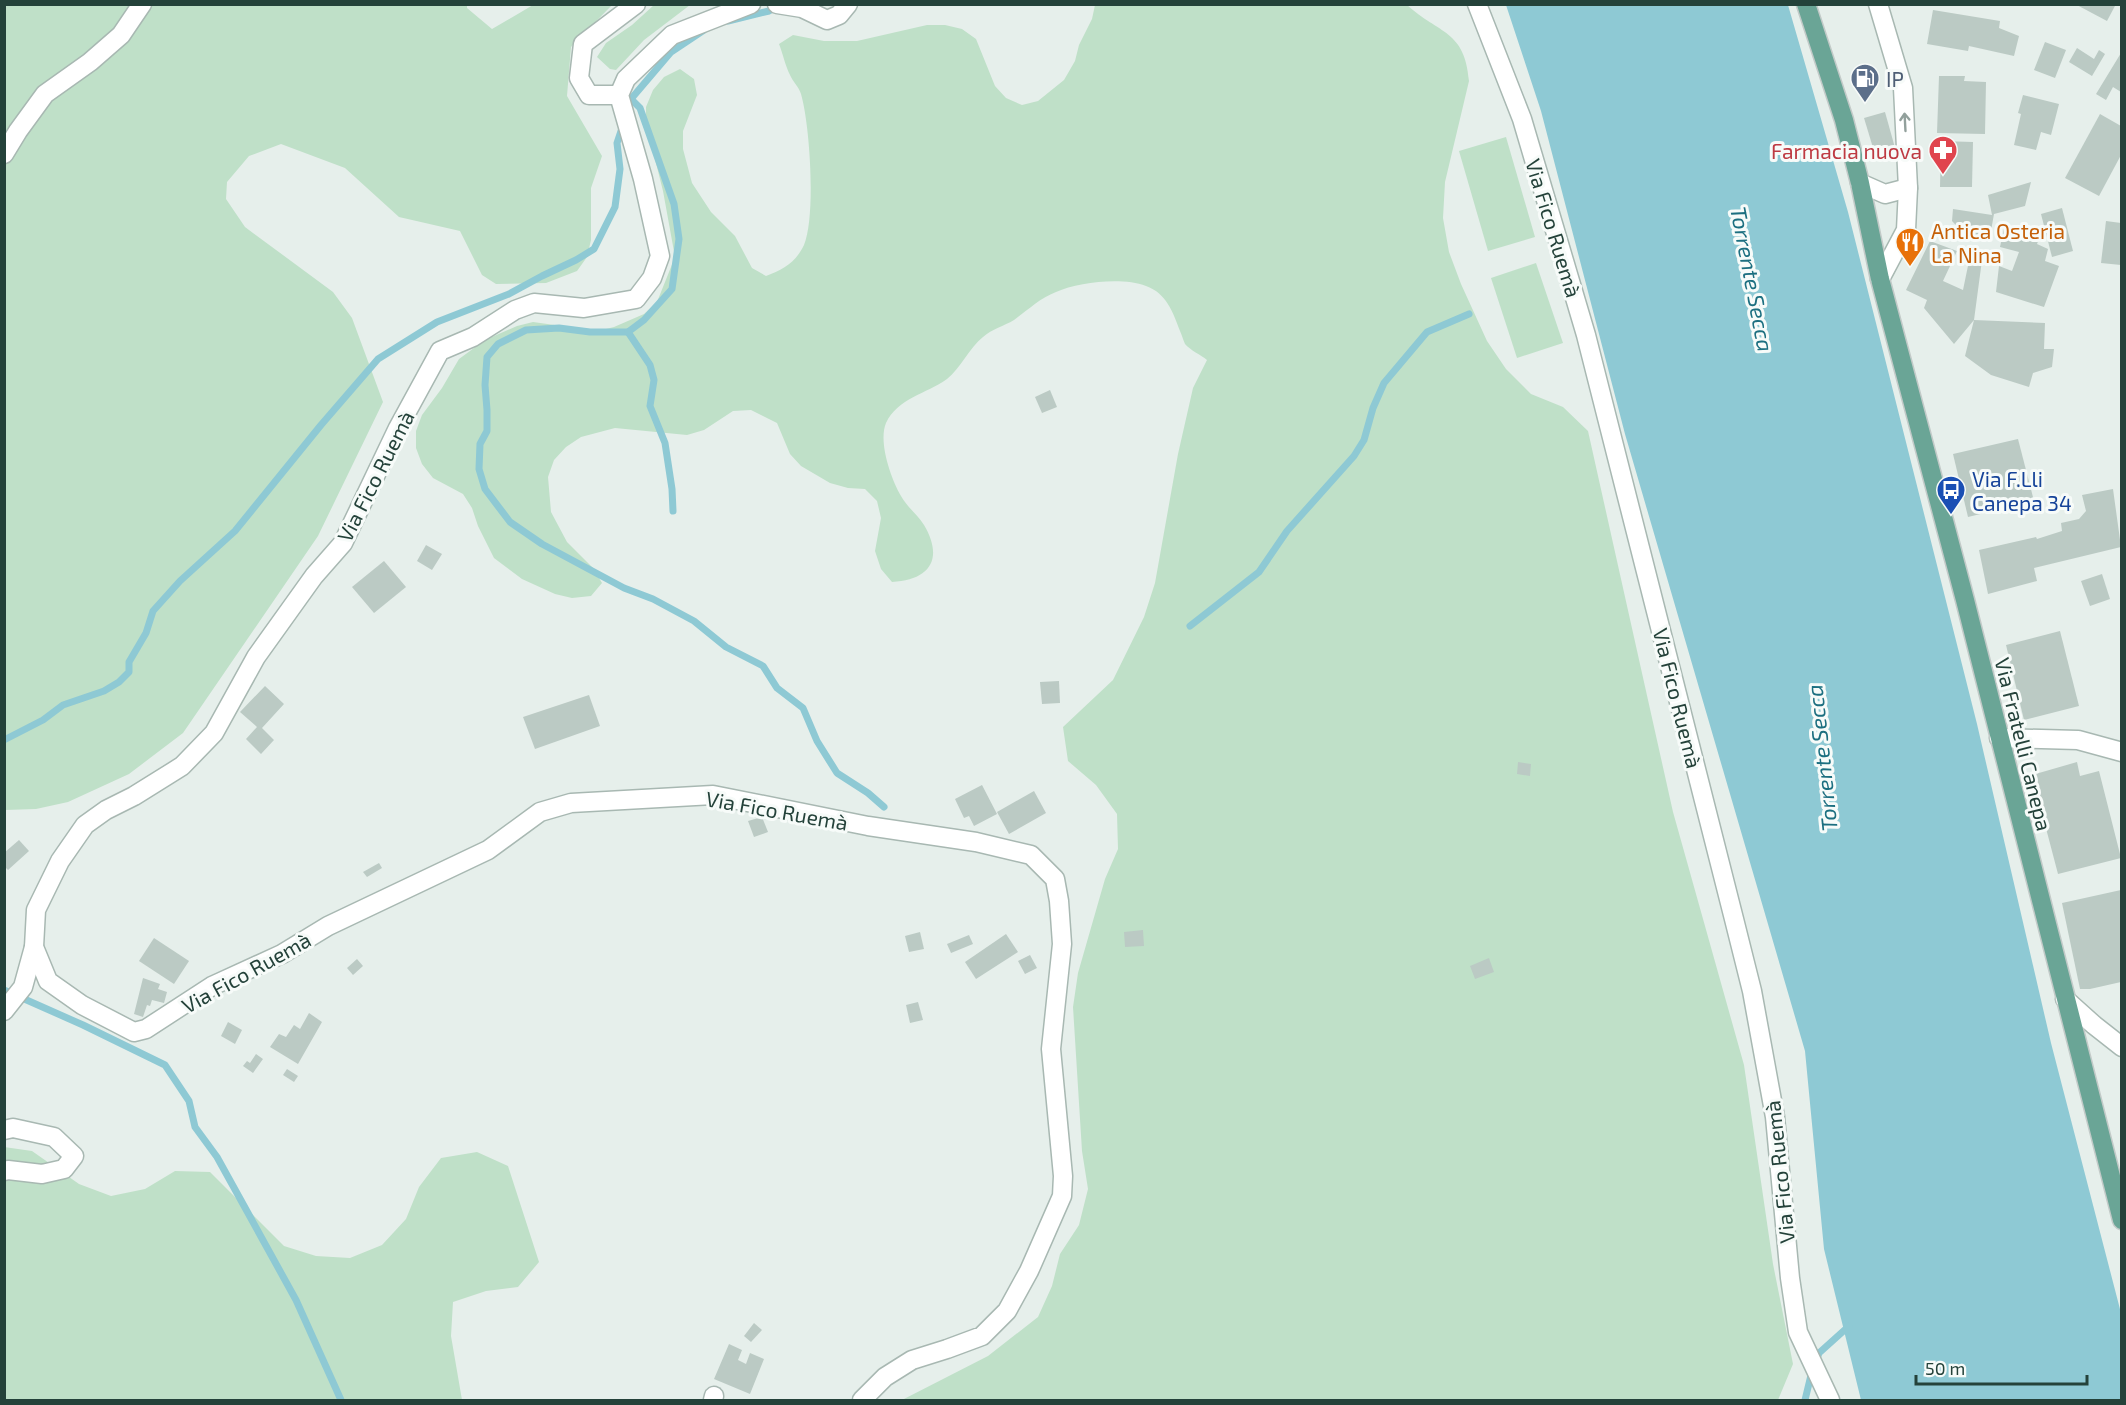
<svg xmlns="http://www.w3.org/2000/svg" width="2126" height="1405" font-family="'Exo 2',sans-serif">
<rect width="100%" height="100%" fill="#e6efeb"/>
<!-- green -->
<g fill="#bfe0c8">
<polygon points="4,5 467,5 467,8 492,29 533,5 612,5 571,47 567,96 602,156 591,188 591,240 587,257 577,271 546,283 496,284 482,275 460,231 399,217 345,168 281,144 249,156 227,182 226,199 245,227 333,292 352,318 383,402 318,536 183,733 129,774 68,802 36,809 5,810"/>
<polygon points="654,5 690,5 644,40 616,70 610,69 597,57 606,43 632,25"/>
<path d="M1095 5H1407C1439 34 1465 30 1469 81L1445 182 1443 218 1449 252 1461 284 1487 341 1506 369 1531 394 1563 407 1588 431 1673 812 1744 1065 1773 1264 1793 1364 1778 1400H902L988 1356 1038 1317 1052 1286 1060 1254 1079 1225 1088 1189 1082 1151 1073 1007 1078 973 1105 879 1118 849 1117 814 1096 785 1068 761 1063 727 1113 680 1144 617 1155 583 1178 454 1193 388 1207 360C1201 355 1190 350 1185 344 1183 340 1182 335 1180 331 1173 312 1166 293 1146 286 1122 277 1079 282 1056 292 1040 298 1028 310 1014 320 1004 326 992 329 983 337 969 348 961 368 947 379 926 394 898 398 886 423 878 442 891 479 901 496 907 507 917 514 924 525 944 559 930 580 892 582L881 569 875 551 881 518 877 501 865 489 848 488 830 483 801 466 790 454 777 423 751 410 733 411 704 430 687 435 615 428 581 437 566 447 554 460 548 477 551 512 567 542 593 568 602 583 591 596 572 598 555 594 522 579 494 558 478 526 472 508 463 494 433 478 422 464 416 448V431L422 415 442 388 459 359 485 340 517 326 533 322 598 331 614 327 644 314 657 302 675 257 663 191 646 123V107L653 90 664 77 680 69 694 79 697 95 683 131V149L692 183 711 212 735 236 752 268 766 276C783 270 796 262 804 245 816 216 810 125 801 94 799 87 793 82 790 75 785 65 783 54 779 44L793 35 824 41H857L927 25H945L962 29 976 39 995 86 1006 98 1022 105 1038 101 1064 80 1075 61 1079 45 1092 19Z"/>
<polygon points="1506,137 1535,237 1488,251 1459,151"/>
<polygon points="1536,263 1563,343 1517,358 1491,278"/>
<polygon points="4,1147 32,1151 79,1184 111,1196 145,1189 175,1171 210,1172 284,1246 316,1256 350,1258 382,1245 406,1219 419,1187 441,1158 477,1152 508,1166 539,1262 518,1287 486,1291 453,1302 451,1336 462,1400 5,1400"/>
</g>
<!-- water -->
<polygon fill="#8ec9d4" points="1506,5 1788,5 1848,212 1977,724 2051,1043 2121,1313 2121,1400 1861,1400 1824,1249 1805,1051 1625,434 1541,111"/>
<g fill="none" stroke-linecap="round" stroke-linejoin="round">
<!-- stream -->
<g stroke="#8ec9d4" stroke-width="7">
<polyline points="728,21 769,11 778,6"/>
<polyline points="631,99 640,108 674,204 679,239 672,289 644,320 628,332 590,332 559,328 526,330 498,344 487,357 485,385 487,410 487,431 480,444 479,469 485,489 510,522 542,544 624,588 653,599 694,621 726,647 763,666 777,688 803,708 817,741 837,773 868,793 884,807"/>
<polyline points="628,109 631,99 671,52 704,30"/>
<polyline points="628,332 650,365 654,380 650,406 665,443 672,489 673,511"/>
<polyline points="1190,626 1259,572 1287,531 1354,456 1364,440 1373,408 1384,383 1427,332 1469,314"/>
<polyline points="4,740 43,720 63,705 104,691 119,682 129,672 129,662 146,633 153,611 180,581 235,531 321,425 378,359 437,322 509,294 542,276 576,260 594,249 615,207 620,169 617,143 623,125"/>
<polyline points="4,990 83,1025 165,1065 189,1101 195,1127 217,1157 296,1300 341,1400"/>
<polyline points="1816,1361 1819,1353 1849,1326"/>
<polyline points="1805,1400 1812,1371"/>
</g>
</g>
<!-- building -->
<g fill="#bbcac4">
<polygon points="2075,4 2116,4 2107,21"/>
<polygon points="1933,10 2000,21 1999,28 2019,36 2014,56 1969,46 1968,51 1927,44"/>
<polygon points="2045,42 2066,50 2055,78 2034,70"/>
<polygon points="2077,48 2094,59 2099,50 2105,54 2092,76 2069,62"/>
<polygon points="2121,53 2121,92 2113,87 2106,100 2096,94"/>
<polygon points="1939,76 1965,76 1964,81 1986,82 1985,134 1937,133"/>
<polygon points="1870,77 1874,92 1865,95 1861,80"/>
<polygon points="2023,95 2059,104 2051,135 2041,132 2036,150 2014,145 2021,114 2018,113"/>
<polygon points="1885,112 1897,155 1877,161 1864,118"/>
<polygon points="2100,114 2121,126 2121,155 2099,196 2065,178"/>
<polygon points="1941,141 1973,142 1972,187 1940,187"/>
<polygon points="2031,182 2025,206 1994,214 1989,242 1967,237 1952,221 1953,209 1992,215 1988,195"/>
<polygon points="2062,208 2073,251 2052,257 2041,214"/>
<polygon points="2106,221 2121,223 2121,265 2101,263"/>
<polygon points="2004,228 2041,234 2037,244 2048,249 2045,261 2059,266 2044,307 1996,292 1999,266 2012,271 2019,252 2000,247"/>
<polygon points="1930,241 1957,251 1943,281 1963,290 1970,256 1982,260 1974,320 2045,323 2044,349 2054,349 2052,367 2033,373 2029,387 1991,375 1965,356 1974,320 1954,344 1924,308 1927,300 1906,290"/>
<polygon points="1050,390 1057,407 1042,413 1035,397"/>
<polygon points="2018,439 2034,501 1968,517 1953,454"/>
<polygon points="2113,489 2121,547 2034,568 2037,581 1988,594 1979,550 2036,537 2037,539 2062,531 2061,523 2079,519 2086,511 2082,495"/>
<polygon points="426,545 442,554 432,570 417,561"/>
<polygon points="384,561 406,587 374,613 352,587"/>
<polygon points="2102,574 2110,599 2090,606 2081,581"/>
<polygon points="2060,631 2079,706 2024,720 2006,645"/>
<polygon points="1059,681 1060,703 1042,704 1040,682"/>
<polygon points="265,686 284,704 262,728 274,740 261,754 246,739 257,727 240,712"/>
<polygon points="589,695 600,726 535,749 523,717"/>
<polygon points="1518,762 1531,764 1530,776 1517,774"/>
<polygon points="2077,762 2080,776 2099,771 2121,858 2058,874 2032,775"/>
<polygon points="982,785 997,814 974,826 969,816 964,818 955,799"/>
<polygon points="1034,791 1046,813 1009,834 997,812"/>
<polygon points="762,817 768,832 754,837 748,821"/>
<polygon points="19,840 29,851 8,870 4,866 4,853"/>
<polygon points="379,863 382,868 367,877 363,872"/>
<polygon points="2121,890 2121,982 2090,989 2080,989 2062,903"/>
<polygon points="1143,930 1144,946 1125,947 1124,932"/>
<polygon points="920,932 924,949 909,952 905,936"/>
<polygon points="1006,934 1018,952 976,979 965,962"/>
<polygon points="969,935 973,944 951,953 947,944"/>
<polygon points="154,938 189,961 174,984 139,961"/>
<polygon points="1030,955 1037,968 1025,974 1018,961"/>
<polygon points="1489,958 1494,972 1475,979 1470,966"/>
<polygon points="357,959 363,966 353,975 347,968"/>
<polygon points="143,978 160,984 158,989 167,992 164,1003 152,1000 150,1006 147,1005 143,1017 134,1014"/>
<polygon points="918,1002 923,1020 910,1023 906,1005"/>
<polygon points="309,1013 322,1022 298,1064 270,1047 279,1034 286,1037 294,1025 300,1029"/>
<polygon points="228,1022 242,1030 235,1044 221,1036"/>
<polygon points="256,1054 263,1059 253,1073 243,1066 247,1061 250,1063"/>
<polygon points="287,1069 298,1076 294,1082 283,1075"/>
<polygon points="754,1323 762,1330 751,1342 744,1336"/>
<polygon points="729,1344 742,1350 738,1360 746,1364 750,1353 764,1359 750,1394 714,1379"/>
</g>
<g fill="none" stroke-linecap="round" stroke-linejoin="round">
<!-- minor casing -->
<g stroke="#a8b8b2" stroke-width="21">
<g id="minor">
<polyline points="751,4 672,35 626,79 619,95 643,179 660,256 652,278 636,299 584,308 534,303 515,310 473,337 440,351 398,428 343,543 314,576 256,657 214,733 182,766 134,796 106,810 85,825 60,861 36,910 34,947 48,981 82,1005 134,1032 146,1029 212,986 282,954 328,926 488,850 540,812 571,803 713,795 868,826 976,842 1031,855 1055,879 1059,901 1062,944 1051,1049 1063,1176 1062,1196 1029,1271 1007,1311 982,1336 947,1349 912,1360 885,1377 862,1400"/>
<polyline points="777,4 802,8 827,20 839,15 848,4"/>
<polyline points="1477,4 1522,119 1586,335 1734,919 1752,991 1775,1117 1790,1278 1798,1332 1830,1400"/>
<polyline points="1878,4 1903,88 1908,188 1906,230 1880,279"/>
<polyline points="619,95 589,95 579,78 583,44 636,4"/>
<polyline points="4,154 18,131 45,94 90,62 121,35 142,4"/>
<polyline points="1860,183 1885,194 1908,188"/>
<polyline points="1999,738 2078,740 2122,752"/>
<polyline points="2065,999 2094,1025 2122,1047"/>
<polyline points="4,1011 23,987 34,947"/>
<polyline points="4,1130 13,1128 54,1137 74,1156 64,1169 42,1174 8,1170 4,1171"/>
<polyline points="713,1400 714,1396"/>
</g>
</g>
<!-- major casing -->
<g stroke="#c2cac8" stroke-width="21">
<polyline id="major" points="1806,4 1844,120 1860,183 1880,279 1965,600 2122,1220"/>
</g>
<!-- minor -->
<use href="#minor" stroke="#fff" stroke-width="18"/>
<!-- major -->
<use href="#major" stroke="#6aa596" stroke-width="18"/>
</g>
<!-- one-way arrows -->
<defs><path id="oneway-shaft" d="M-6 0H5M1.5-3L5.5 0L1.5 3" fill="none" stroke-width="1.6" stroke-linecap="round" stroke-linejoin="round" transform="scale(1.5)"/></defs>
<use stroke="#92a09c" href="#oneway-shaft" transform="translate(1905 122) rotate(-93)"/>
<!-- icons -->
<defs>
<g id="fuel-pin" transform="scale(1.5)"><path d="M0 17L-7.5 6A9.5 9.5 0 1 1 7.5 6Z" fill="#5c6f8a" stroke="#f7fbf9"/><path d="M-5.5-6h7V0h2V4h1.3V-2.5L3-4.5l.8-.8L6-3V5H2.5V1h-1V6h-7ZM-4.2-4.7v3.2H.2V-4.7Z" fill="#fff"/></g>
<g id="pharmacy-pin" transform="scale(1.5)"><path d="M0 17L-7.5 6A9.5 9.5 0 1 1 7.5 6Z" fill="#e0444e" stroke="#f7fbf9"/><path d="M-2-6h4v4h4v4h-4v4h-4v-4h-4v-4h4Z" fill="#fff"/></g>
<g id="restaurant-pin" transform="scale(1.5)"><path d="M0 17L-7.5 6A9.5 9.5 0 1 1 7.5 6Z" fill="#e8710a" stroke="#f7fbf9"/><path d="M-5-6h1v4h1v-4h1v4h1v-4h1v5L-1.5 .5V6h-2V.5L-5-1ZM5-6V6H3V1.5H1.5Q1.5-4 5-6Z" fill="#fff"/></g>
<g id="bus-pin" transform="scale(1.5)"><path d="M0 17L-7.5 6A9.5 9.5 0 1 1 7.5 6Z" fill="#1a4fb4" stroke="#f7fbf9"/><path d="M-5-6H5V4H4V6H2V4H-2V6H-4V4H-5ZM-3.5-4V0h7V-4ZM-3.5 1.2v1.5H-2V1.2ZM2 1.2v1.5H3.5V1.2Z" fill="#fff"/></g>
</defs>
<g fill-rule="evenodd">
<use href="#fuel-pin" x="1865" y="78"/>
<use href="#pharmacy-pin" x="1943" y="150"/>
<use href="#restaurant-pin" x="1910" y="242"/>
<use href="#bus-pin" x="1951" y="490"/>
</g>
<g text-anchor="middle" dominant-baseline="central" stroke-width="6" stroke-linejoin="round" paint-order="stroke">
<!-- service labels -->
<g font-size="21" fill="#4e5e75" stroke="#f7fbf9" text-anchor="start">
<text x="1886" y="78">IP</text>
</g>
<!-- health labels -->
<g font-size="21" fill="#be3a42" stroke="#f7fbf9" text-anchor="end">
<text x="1922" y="150">Farmacia nuova</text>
</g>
<!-- street labels -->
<g font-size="21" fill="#24423a" stroke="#f7fbf9">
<text transform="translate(1554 228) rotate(73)">Via Fico Ruemà</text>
<text transform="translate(375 476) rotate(-63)">Via Fico Ruemà</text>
<text transform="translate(1678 698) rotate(76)">Via Fico Ruemà</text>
<text transform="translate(2024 744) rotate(76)">Via Fratelli Canepa</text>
<text transform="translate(777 810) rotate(10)">Via Fico Ruemà</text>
<text transform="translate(246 972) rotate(-29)">Via Fico Ruemà</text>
<text transform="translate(1779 1172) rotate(-96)">Via Fico Ruemà</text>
</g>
<!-- food labels -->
<g font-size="21" fill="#c56008" stroke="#f7fbf9" text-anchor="start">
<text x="1931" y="230">Antica Osteria<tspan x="1931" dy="24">La Nina</tspan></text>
</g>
<!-- transit labels -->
<g font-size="21" fill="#164399" stroke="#f7fbf9" text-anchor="start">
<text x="1972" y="478">Via F.Lli<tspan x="1972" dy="24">Canepa 34</tspan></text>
</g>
<!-- water labels -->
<g font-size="22" font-style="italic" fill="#1c6f80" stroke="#f7fbf9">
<text transform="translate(1753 279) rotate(79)">Torrente Secca</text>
<text transform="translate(1821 758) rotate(-96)">Torrente Secca</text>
</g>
</g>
<!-- border -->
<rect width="2126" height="1405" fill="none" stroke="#24423a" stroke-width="12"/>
<!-- scale -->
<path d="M1916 1375v9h171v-9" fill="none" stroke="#24423a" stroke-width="3"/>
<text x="1925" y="1375" font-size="18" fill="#24423a" stroke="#f7fbf9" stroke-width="4.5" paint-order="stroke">50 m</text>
</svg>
